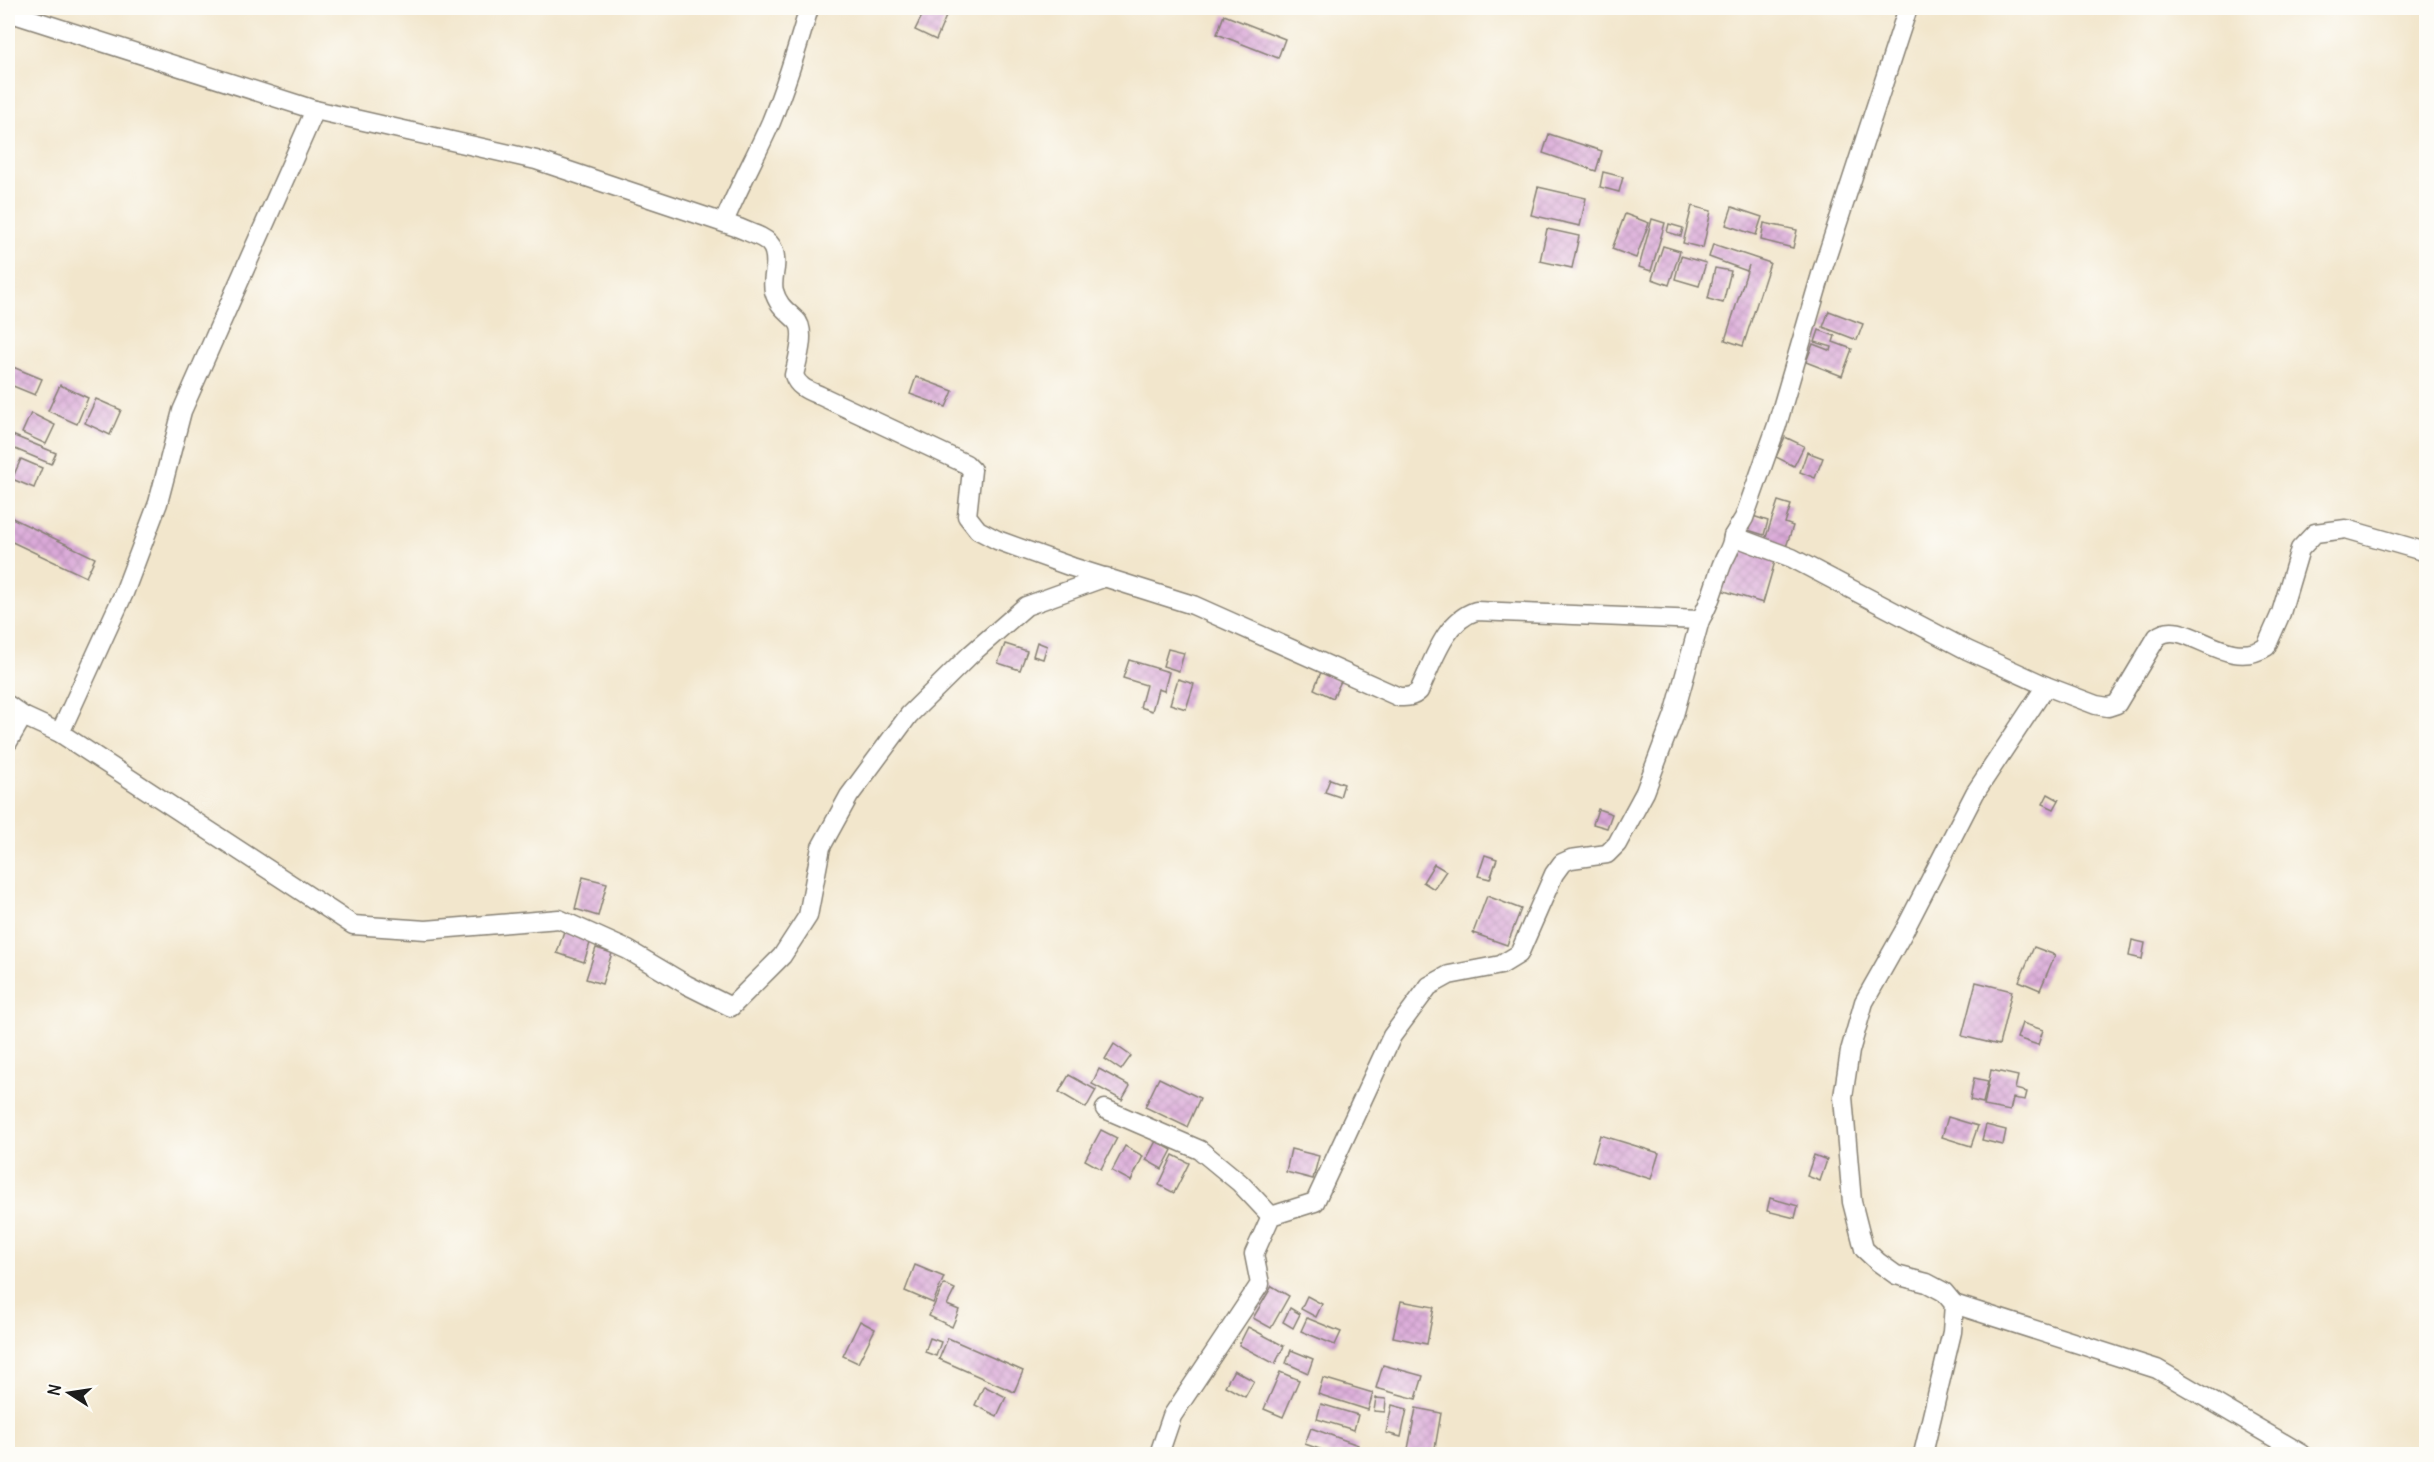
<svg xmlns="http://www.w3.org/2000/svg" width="2434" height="1462" font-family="Delius,sans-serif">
<defs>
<pattern id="building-cross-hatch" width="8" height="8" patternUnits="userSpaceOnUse" patternTransform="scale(1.5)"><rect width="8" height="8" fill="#daa9d8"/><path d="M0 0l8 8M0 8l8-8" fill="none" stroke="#ba91b9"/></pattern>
</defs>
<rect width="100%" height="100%" fill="#fdfcf7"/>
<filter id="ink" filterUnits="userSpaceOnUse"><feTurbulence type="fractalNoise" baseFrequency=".0167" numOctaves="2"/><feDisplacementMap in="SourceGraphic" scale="12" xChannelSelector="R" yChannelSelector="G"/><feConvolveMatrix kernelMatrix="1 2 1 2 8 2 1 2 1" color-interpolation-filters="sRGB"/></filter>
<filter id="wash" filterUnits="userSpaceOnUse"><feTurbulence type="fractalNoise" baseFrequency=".008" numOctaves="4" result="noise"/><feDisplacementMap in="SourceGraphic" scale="24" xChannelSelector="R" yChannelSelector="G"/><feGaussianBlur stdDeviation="1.35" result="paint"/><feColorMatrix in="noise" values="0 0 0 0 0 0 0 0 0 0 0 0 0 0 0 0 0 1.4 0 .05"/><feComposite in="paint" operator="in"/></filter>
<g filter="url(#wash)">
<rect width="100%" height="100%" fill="#f2e6cc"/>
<g id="blocks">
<!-- building -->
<g fill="url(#building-cross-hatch)">
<polygon points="926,8 933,8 947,14 936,40 915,30"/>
<polygon points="1224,15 1285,39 1278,58 1217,34"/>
<polygon points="1549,134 1602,151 1596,171 1543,153"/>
<polygon points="1603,172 1623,177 1619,192 1600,187"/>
<polygon points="1538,187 1586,198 1580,226 1531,215"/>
<polygon points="1692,206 1711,211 1703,248 1683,243"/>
<polygon points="1732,207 1762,217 1756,235 1726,225"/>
<polygon points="1625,214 1649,223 1636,258 1612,249"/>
<polygon points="1652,219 1665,223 1651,271 1639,267"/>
<polygon points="1764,223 1797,230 1793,248 1761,240"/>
<polygon points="1669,224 1683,228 1681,236 1667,232"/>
<polygon points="1547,229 1579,236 1572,268 1540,261"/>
<polygon points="1713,244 1770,263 1743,346 1725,340 1749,265 1747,271 1709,257"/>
<polygon points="1663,246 1680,251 1669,285 1652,279"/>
<polygon points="1681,256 1706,263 1699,286 1675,279"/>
<polygon points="1715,268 1731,271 1723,303 1708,299"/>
<polygon points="1829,311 1863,324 1857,340 1823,327"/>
<polygon points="1819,330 1835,336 1833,342 1852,349 1842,376 1806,362 1813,344 1831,351 1832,347 1815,342"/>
<polygon points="8,365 42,379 35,395 8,384"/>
<polygon points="916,377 953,391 946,407 910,394"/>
<polygon points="60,385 88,398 77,424 48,411"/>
<polygon points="96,399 121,410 110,435 85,423"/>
<polygon points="31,413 55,425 46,444 22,433"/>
<polygon points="12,435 56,453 51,464 8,446"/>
<polygon points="1785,437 1804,446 1794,466 1776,457"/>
<polygon points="1807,452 1823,458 1815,478 1800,472"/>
<polygon points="21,459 42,468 34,488 12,479"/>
<polygon points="1778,501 1791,505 1785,523 1793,526 1786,547 1765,540"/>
<polygon points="8,516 95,558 86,577 8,540"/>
<polygon points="1753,516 1768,521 1764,535 1748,530"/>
<polygon points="1734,546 1776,558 1763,603 1721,590"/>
<polygon points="1037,642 1047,646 1043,659 1033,656"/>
<polygon points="1005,644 1027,651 1020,670 998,663"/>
<polygon points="1168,649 1184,653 1179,671 1163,666"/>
<polygon points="1129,660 1169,672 1164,691 1158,689 1152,711 1140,707 1146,685 1123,678"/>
<polygon points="1321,672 1341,681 1333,698 1314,689"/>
<polygon points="1178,679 1194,684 1186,709 1170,704"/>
<polygon points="1330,779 1344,784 1340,797 1325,792"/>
<polygon points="2048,794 2059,800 2054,809 2043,804"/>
<polygon points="1598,809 1612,814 1607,828 1593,824"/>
<polygon points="1485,855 1497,859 1490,879 1478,876"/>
<polygon points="1434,864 1446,871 1434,889 1423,882"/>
<polygon points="583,877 607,883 598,916 575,909"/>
<polygon points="1487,896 1521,909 1507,945 1473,933"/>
<polygon points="564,931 591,940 584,962 557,953"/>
<polygon points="2132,940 2145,943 2142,959 2129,956"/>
<polygon points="2034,947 2055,955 2040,990 2019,981"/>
<polygon points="596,948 612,953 602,984 586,979"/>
<polygon points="1976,982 2012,991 1999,1045 1962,1036"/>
<polygon points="2022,1023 2043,1030 2038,1045 2017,1038"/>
<polygon points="1114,1044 1131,1056 1121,1070 1105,1059"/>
<polygon points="1099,1069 1130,1086 1122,1100 1092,1084"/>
<polygon points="1991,1070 2018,1076 2015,1089 2027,1092 2025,1100 2013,1098 2010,1111 1984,1106"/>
<polygon points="1069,1075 1096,1090 1086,1108 1059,1092"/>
<polygon points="1159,1078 1200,1098 1187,1127 1145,1107"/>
<polygon points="1974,1078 1988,1081 1983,1103 1970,1100"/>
<polygon points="1948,1117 1978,1126 1971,1146 1942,1137"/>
<polygon points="1986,1125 2006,1130 2003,1145 1982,1140"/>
<polygon points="1101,1130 1117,1138 1101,1169 1085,1160"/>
<polygon points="1600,1135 1659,1153 1651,1179 1592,1161"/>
<polygon points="1156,1141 1172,1150 1162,1169 1146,1160"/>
<polygon points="1125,1146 1143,1156 1131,1181 1112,1171"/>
<polygon points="1291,1149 1319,1156 1313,1179 1286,1172"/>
<polygon points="1173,1155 1189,1163 1174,1193 1159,1185"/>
<polygon points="1814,1155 1827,1160 1820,1181 1807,1176"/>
<polygon points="1770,1198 1798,1206 1795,1218 1767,1211"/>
<polygon points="915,1265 944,1277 933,1303 905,1291"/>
<polygon points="944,1284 955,1289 947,1305 959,1310 952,1327 929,1316"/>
<polygon points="1272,1286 1289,1296 1271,1328 1253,1318"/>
<polygon points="1307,1296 1322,1304 1316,1317 1301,1309"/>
<polygon points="1401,1301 1434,1307 1427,1344 1393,1337"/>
<polygon points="1290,1308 1300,1314 1293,1328 1283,1322"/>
<polygon points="1307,1318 1341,1332 1335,1345 1301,1331"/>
<polygon points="860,1321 875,1329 858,1363 843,1356"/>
<polygon points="1248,1327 1284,1346 1275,1364 1239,1345"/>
<polygon points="930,1338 941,1342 936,1356 925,1352"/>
<polygon points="948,1338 1023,1371 1014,1392 939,1359"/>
<polygon points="1291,1350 1313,1359 1308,1373 1286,1363"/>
<polygon points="1383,1365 1423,1376 1416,1399 1376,1388"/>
<polygon points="1234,1370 1254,1381 1245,1397 1225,1386"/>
<polygon points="1280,1372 1299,1380 1283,1417 1264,1409"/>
<polygon points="1323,1378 1373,1393 1368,1410 1318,1394"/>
<polygon points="984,1386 1006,1397 997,1416 975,1405"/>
<polygon points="1376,1398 1386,1399 1385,1412 1374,1411"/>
<polygon points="1321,1404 1358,1415 1354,1430 1317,1419"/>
<polygon points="1392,1405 1407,1409 1401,1437 1386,1433"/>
<polygon points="1416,1408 1441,1413 1434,1454 1407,1454"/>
<polygon points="1311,1428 1358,1445 1354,1454 1327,1454 1328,1452 1305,1444"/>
</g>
</g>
</g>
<g filter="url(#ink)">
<use href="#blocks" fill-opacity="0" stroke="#878174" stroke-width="1.5"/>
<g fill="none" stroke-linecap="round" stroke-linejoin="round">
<!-- street casing -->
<g stroke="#878174" stroke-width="21">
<g id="street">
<polyline points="8,12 315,110"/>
<path d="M724 222C738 188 756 156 771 122 786 85 798 46 809 8"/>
<polyline points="1733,536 1744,518 1777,425 1822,271 1908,8"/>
<polyline points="8,705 23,716"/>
<polyline points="60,733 353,925 426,930 559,919 628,950 687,985 731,1007 782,956 808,916 821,847 849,796 909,715 970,655 1026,606 1106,577"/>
<path d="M8 742 23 716 60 733 124 593 158 503 182 411 315 110 536 160 739 228C762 238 778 239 775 268 774 275 772 284 774 291 778 306 787 311 796 320 807 330 797 362 794 375 798 388 810 391 821 396L966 464 972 470 967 516 978 530 997 540 1072 567 1193 605 1399 697C1407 697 1413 697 1419 691 1433 663 1444 621 1476 611L1700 620C1711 603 1714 585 1721 567 1725 555 1732 549 1733 536L1792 558 1967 650 2046 686 2096 705 2108 707 2117 704 2157 637C2184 615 2225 673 2266 647L2281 613 2300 549 2315 533 2346 529 2426 552"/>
<polyline points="1105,1109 1200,1150 1240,1183 1271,1216"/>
<polyline points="1954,1304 2157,1369 2302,1454"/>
<polyline points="1159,1454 1172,1416 1260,1284 1254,1254 1271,1216 1315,1202 1392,1036 1429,986 1449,975 1501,965 1519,954 1554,874 1562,863 1571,859 1607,854 1617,844 1645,792 1674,715 1700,620"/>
<polyline points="1923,1454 1952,1332 1954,1304 1944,1292 1927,1283 1896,1275 1878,1262 1864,1249 1852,1202 1843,1097 1850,1051 1864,1002 1903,933 1975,793 2046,686"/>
</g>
</g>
<!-- street -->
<use href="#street" stroke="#fff" stroke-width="18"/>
</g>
</g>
<!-- margin -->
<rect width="2434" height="1462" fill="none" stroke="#fdfcf7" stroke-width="30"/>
<!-- north arrow -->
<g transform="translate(69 1393) rotate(282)" stroke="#fdfcf7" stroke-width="4.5" paint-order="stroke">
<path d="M0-4.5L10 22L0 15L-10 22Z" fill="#1c1c1c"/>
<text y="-9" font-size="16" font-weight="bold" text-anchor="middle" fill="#1c1c1c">N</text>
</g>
</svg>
